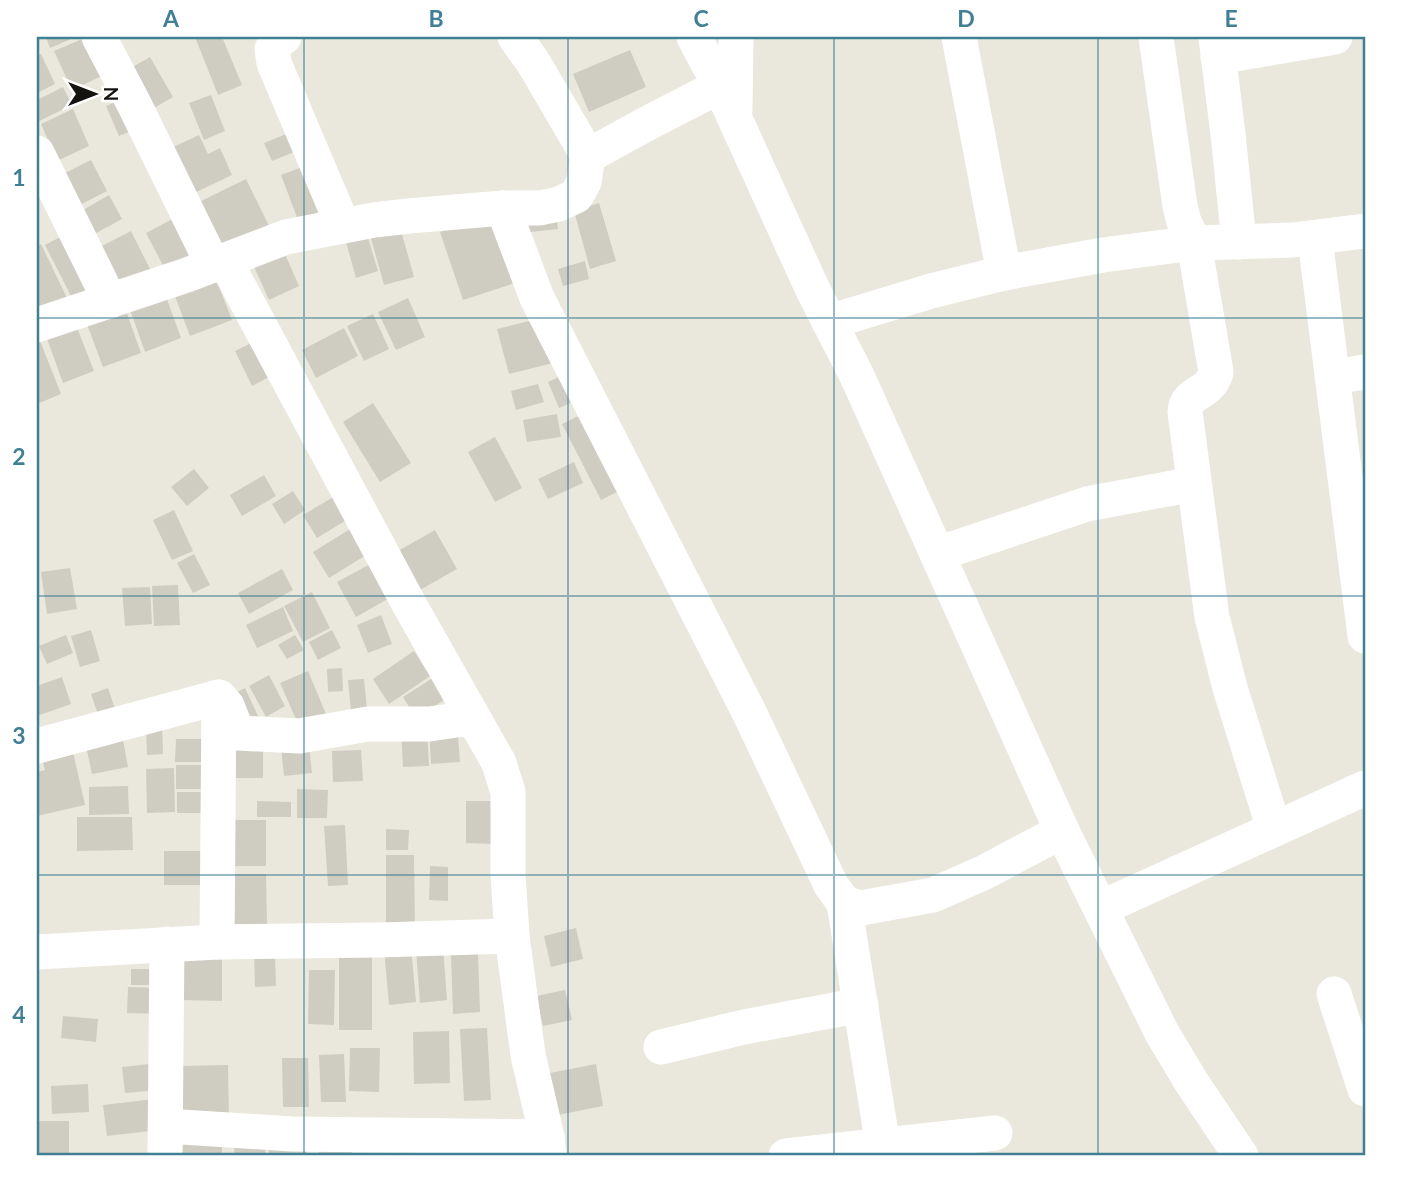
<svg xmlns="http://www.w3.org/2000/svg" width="1402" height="1193" font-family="Lato,sans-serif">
<rect width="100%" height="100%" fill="#eae8dc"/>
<!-- building -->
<g fill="#cfcdc1">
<polygon points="46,37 76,37 50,48"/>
<polygon points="87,37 106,74 72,90 54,51"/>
<polygon points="195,37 222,37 242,85 218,95"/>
<polygon points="630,50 646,87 589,112 573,74"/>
<polygon points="41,54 55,84 37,93 37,55"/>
<polygon points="150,57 173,97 147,112 124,72"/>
<polygon points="63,87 72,105 37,122 37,100"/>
<polygon points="211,95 225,131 204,140 189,103"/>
<polygon points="123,99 136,129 119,136 106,106"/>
<polygon points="73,109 89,146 57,161 41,124"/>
<polygon points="291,132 299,150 272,161 264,143"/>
<polygon points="199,135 208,154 220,148 232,175 188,196 167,150"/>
<polygon points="91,160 107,191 74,208 57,177"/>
<polygon points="310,164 327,209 298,220 281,175"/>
<polygon points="246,179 270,228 220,253 197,203"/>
<polygon points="109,195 122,219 89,237 76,214"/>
<polygon points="599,203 616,261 590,269 574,211"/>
<polygon points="182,214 203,254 167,273 146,233"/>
<polygon points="556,214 558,229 521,233 519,217"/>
<polygon points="492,215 515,283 463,300 440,232"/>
<polygon points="398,220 414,277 384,285 368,228"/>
<polygon points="365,228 378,271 356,278 344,235"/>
<polygon points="131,231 153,275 119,292 98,248"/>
<polygon points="68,233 94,287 72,298 45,245"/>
<polygon points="41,244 68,300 41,314 37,305 37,246"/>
<polygon points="281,245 299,286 269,300 251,260"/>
<polygon points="585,261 589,279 563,286 558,269"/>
<polygon points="214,274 232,320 190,336 173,291"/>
<polygon points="164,291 181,338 145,352 128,304"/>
<polygon points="408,298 425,337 396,350 378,312"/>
<polygon points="124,305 141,353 103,367 85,319"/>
<polygon points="373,314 389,349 364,361 347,326"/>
<polygon points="541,318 553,363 509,374 497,329"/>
<polygon points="76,325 94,371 63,383 46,336"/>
<polygon points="344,328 358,356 316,378 302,350"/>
<polygon points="37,333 61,394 37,404"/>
<polygon points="261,338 278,372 252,386 235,351"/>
<polygon points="570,372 582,398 559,408 548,382"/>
<polygon points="538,384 544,402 516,410 511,391"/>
<polygon points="373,403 411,463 380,482 343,422"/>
<polygon points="587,412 625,488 601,500 562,424"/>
<polygon points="557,414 561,437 527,442 523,420"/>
<polygon points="495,437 522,488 495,502 468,452"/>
<polygon points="574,462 583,483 548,499 538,479"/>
<polygon points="194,469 209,488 187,506 171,487"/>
<polygon points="264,475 276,496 242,516 230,495"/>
<polygon points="293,491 305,510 284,524 272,504"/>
<polygon points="340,493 353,516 317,538 303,515"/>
<polygon points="174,510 193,551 172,560 153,520"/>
<polygon points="355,526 371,552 329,578 313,552"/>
<polygon points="435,530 457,569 420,590 398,551"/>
<polygon points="194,554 210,585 193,593 177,563"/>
<polygon points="374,562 393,596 356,617 337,582"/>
<polygon points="70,568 77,609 47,614 41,572"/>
<polygon points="282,569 293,590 249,614 238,593"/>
<polygon points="178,585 180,625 154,626 152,586"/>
<polygon points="150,587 152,624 125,626 122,588"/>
<polygon points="312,592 330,628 303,642 284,606"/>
<polygon points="283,607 293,631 257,648 246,625"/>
<polygon points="381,615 392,644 368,653 357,625"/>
<polygon points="91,630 100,661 80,667 71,636"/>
<polygon points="332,630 341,648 318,660 309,642"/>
<polygon points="66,635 73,653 47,664 39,646"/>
<polygon points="295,635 304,650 287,659 278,645"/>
<polygon points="414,651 430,676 389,704 373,679"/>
<polygon points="342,668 343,691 328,692 327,669"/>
<polygon points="308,671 326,714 299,726 280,683"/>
<polygon points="439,674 452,695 416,718 403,697"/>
<polygon points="269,675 285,706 266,717 249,686"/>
<polygon points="62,677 71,704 37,716 37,686"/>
<polygon points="364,679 367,709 351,711 348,680"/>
<polygon points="108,688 117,715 100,720 91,694"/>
<polygon points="245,688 260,720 244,728 229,696"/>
<polygon points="162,721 163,754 147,755 146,722"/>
<polygon points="457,724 460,762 431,764 429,726"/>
<polygon points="427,729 429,766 403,767 401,730"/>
<polygon points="122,734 128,767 92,774 85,742"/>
<polygon points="176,739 207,739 207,762 175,762"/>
<rect x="232" y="741" width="31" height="37"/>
<polygon points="71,743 85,805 37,816 37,772 45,770 40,751"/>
<polygon points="309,745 312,773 284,776 281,748"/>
<polygon points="361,750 363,781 333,782 332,751"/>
<rect x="176" y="765" width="31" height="24"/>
<polygon points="174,768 175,812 147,813 146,769"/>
<polygon points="128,786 129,814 89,815 89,787"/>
<polygon points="297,789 328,790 327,818 297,818"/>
<rect x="177" y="792" width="30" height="21"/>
<polygon points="257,801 291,802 291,817 257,817"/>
<polygon points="466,801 494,801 494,844 466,843"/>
<polygon points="77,817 132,817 133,850 77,851"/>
<rect x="218" y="820" width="48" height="46"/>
<polygon points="345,825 348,885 328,886 324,826"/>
<polygon points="386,829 409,830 408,850 386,850"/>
<rect x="164" y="851" width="48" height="34"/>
<polygon points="386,855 414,855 415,927 386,927"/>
<polygon points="430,866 448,867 448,901 429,900"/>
<polygon points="228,874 266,874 267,924 229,924"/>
<polygon points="576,928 583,959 551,967 544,936"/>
<polygon points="411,946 416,1002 389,1005 384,949"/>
<polygon points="443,947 447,1000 420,1003 416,950"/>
<polygon points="183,951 222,952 222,1001 182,1000"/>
<polygon points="478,954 480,1012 453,1014 451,955"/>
<polygon points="254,955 275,955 276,986 255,987"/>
<rect x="339" y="955" width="33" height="75"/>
<polygon points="131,969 154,969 155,985 131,985"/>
<polygon points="309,970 335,970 334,1025 308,1024"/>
<polygon points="128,987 160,988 160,1014 127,1013"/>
<polygon points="565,990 572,1020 543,1026 536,996"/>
<polygon points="63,1016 98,1019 96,1042 61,1038"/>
<polygon points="487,1028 491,1100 464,1101 460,1029"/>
<polygon points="449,1031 450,1083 414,1084 413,1032"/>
<polygon points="350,1048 380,1048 379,1092 349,1091"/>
<polygon points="344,1054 346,1102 321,1102 319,1055"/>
<polygon points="282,1058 308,1058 309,1107 283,1107"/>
<polygon points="158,1063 160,1090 125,1093 122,1067"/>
<polygon points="596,1064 603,1106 553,1116 545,1074"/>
<polygon points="228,1065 229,1120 178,1121 178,1066"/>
<polygon points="88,1084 89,1112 52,1114 51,1086"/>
<polygon points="155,1099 159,1130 107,1136 103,1105"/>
<rect x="37" y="1121" width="32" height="35"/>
<polygon points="183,1132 222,1133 222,1156 182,1156"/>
<polygon points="235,1139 266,1140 265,1156 234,1156"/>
<polygon points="269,1144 307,1145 307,1156 269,1156"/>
<polygon points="352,1144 352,1156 319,1156 319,1146"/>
<polygon points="402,1150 443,1151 443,1156 402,1156"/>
</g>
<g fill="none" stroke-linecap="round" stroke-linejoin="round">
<!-- minor -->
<g stroke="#fff" stroke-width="35">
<polyline points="99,37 134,104 213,265"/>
<polyline points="284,37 280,39 272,49 274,63 343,226"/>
<polyline points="515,37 533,62 588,156"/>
<polyline points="694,37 720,86 813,290 857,376 1062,831 1162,1033 1192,1083 1241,1156"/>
<polyline points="959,37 1004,273"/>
<path d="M1156 37 1180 206 1184 222 1194 243 1216 372C1210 396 1186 390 1185 412L1212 617 1230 688 1274 829"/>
<polyline points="1216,37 1228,134 1239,242"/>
<polyline points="1218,57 1335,37"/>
<polyline points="735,110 736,37"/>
<polyline points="37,153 110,301"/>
<polyline points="503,208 537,298 749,712 831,885 844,903 861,908 933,895 985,872 1062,831"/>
<polyline points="1315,239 1365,636"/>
<polyline points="225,261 409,604 499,763 508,792 508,874 512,936 528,1055 547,1137 549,1156"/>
<polyline points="829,322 931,291 1004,273 1103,255 1194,243 1293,240 1365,231"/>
<polyline points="37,325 187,275 286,237 374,220 409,216 503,208 540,208 559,204 576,196 584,182 588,156 648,123 720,86"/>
<polyline points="1332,377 1365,372"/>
<polyline points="937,554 1087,504 1194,484"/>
<polyline points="37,746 219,697"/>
<polyline points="844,903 883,1146"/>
<polyline points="1101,908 1365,788"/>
<polyline points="217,942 219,697 227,706 238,733 299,736 368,724 429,724 464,719 477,724"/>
<polyline points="37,952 217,942 379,940 512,936"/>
<polyline points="1334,994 1365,1089"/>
<polyline points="661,1047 744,1027 861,1005"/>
<polyline points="166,1126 292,1134 547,1137"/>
<polyline points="165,1156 167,944"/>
<polyline points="786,1156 995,1133"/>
</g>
</g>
<!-- grid -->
<path fill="none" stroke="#417f95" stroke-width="2" stroke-opacity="0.55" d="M304 37V1156M568 37V1156M834 37V1156M1098 37V1156M37 318H1365M37 596H1365M37 875H1365"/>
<!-- border -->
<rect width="1402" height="1193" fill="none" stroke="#ffffff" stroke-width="77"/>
<!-- north arrow -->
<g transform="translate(94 94) rotate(90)" stroke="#ffffff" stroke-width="5" paint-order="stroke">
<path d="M0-5L12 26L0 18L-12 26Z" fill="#14130f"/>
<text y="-10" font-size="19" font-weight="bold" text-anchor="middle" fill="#14130f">N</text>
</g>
<rect x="38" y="38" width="1326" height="1116" fill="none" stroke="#417f95" stroke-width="2.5"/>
<g font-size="23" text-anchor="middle" font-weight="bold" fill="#417f95">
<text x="171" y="27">A</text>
<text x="436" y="27">B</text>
<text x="701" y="27">C</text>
<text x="966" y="27">D</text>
<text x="1231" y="27">E</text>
<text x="19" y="186">1</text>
<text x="19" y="465">2</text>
<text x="19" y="744">3</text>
<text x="19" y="1023">4</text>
</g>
</svg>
